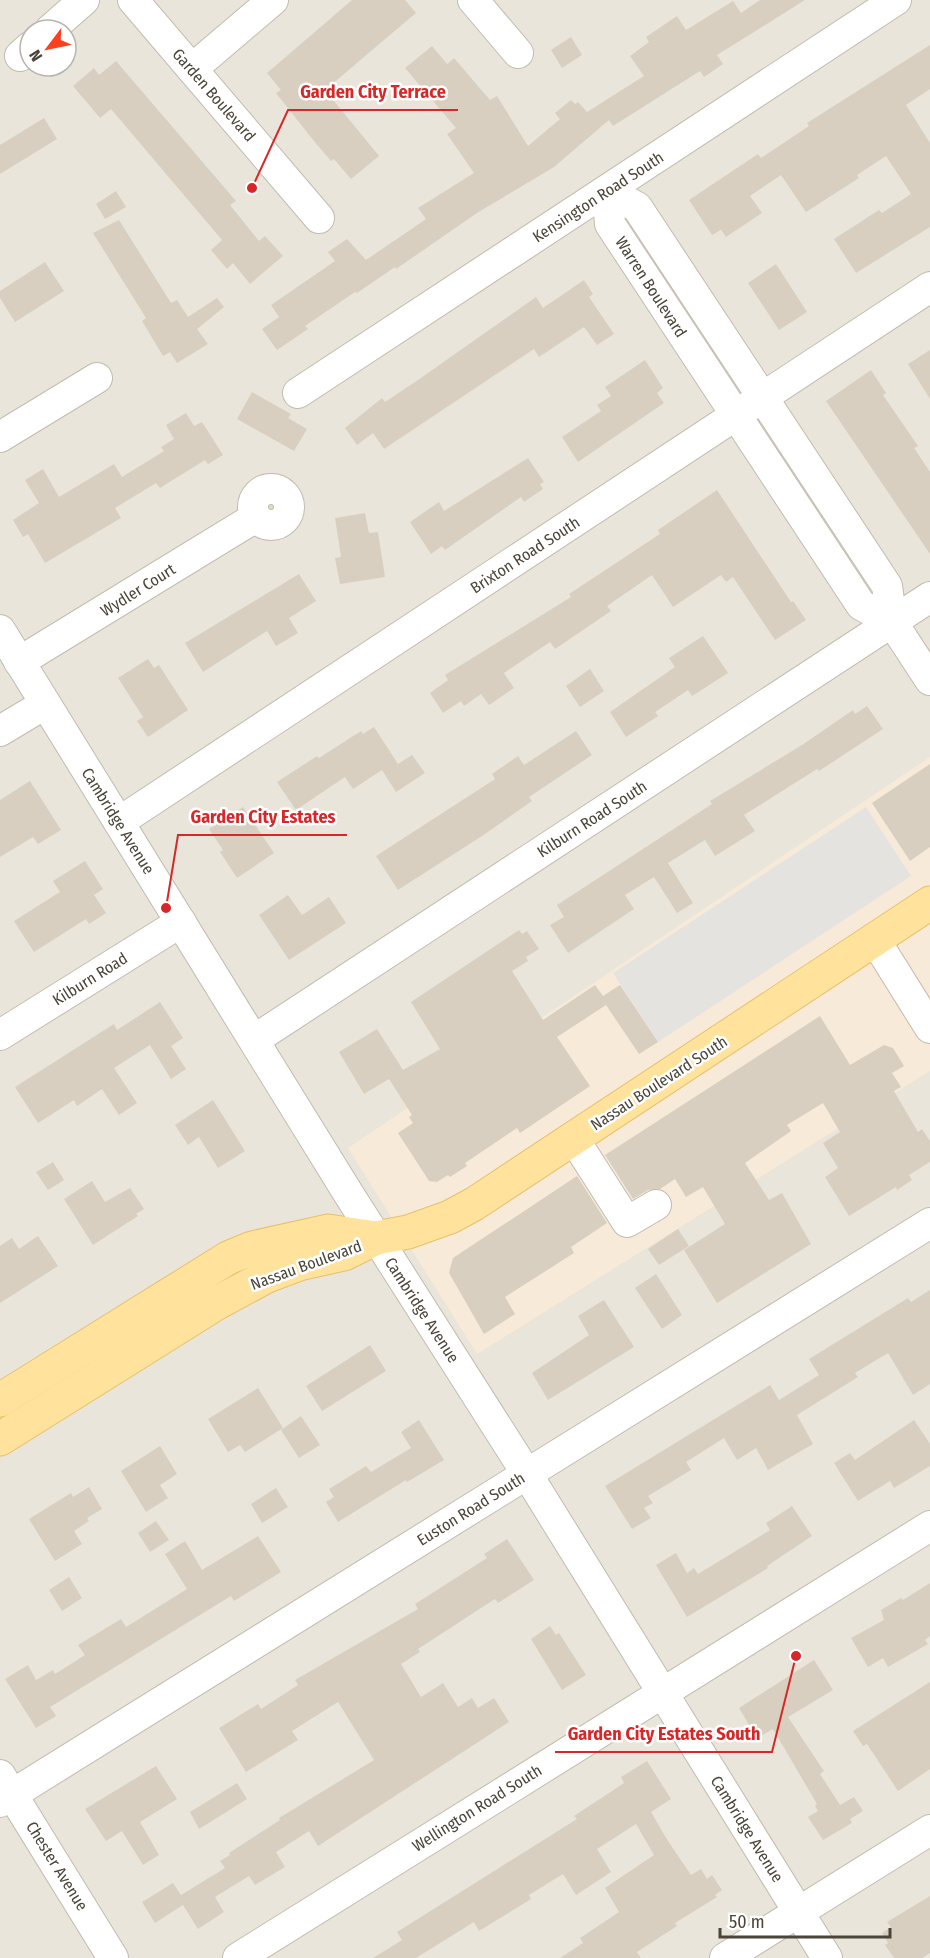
<svg xmlns="http://www.w3.org/2000/svg" width="930" height="1958" font-family="'Fira Sans Condensed',sans-serif">
<rect width="100%" height="100%" fill="#f6f3ec"/>
<!-- residential -->
<path fill="#eae5da" fill-rule="evenodd" d="M0 0H930V1958H0ZM30 30H66V66H30Z"/>
<!-- commercial -->
<polygon fill="#f7ead8" points="930,757 930,1071 477,1354 348,1148"/>
<!-- green -->
<circle fill="#d2eab5" cx="271" cy="506" r="13"/>
<!-- parking -->
<polygon fill="#e5e3e0" points="866,807 911,876 658,1042 613,973"/>
<!-- building -->
<g fill="#d8cfc1">
<polygon points="352,0 405,0 416,13 325,90 379,156 351,179 334,159 331,161 314,141 276,93 281,90 267,73"/>
<polygon points="760,0 805,0 717,55 723,64 704,77 700,71 613,126 609,120 554,167 477,213 396,269 395,267 357,293 355,292 305,326 308,329 277,350 262,329 279,317 271,305 335,261 328,252 347,239 366,260 426,219 418,208 474,173 447,134 456,128 405,68 432,46 447,64 454,58 490,100 497,96 528,146 560,119 555,113 571,100 575,104 578,102 587,112 644,76 630,56 649,42 646,37 677,16 686,30 733,1 741,13"/>
<polygon points="571,37 582,55 562,68 551,50"/>
<polygon points="930,45 930,89 906,105 930,143 930,227 856,273 834,239 879,210 882,213 911,194 886,156 857,175 859,178 806,212 781,175 750,196 762,213 726,237 721,230 712,235 689,200 758,154 761,158 809,126 807,123"/>
<polygon points="116,61 236,201 230,205 259,241 265,236 283,256 250,284 233,263 227,269 211,250 222,240 111,109 100,118 73,86 94,68 99,75"/>
<polygon points="44,118 57,139 0,174 0,145"/>
<polygon points="116,191 126,207 105,219 96,204"/>
<polygon points="119,220 171,303 177,300 188,317 217,298 224,307 197,329 208,344 177,363 170,352 163,356 142,321 146,318 93,233"/>
<polygon points="45,262 64,291 15,322 0,298 0,291"/>
<polygon points="776,264 807,312 779,330 748,283"/>
<polygon points="584,280 593,294 589,297 614,334 597,345 584,327 539,357 534,349 384,449 373,433 357,445 345,428 382,398 385,402 418,380 536,297 543,308"/>
<polygon points="930,350 930,399 908,364"/>
<polygon points="645,360 663,388 657,393 664,403 578,462 562,437 601,411 597,405 611,396 605,387"/>
<polygon points="871,370 886,393 883,395 918,446 914,448 930,472 930,554 826,401"/>
<polygon points="252,392 291,414 288,418 307,429 294,451 237,419"/>
<polygon points="186,413 194,426 202,422 223,455 208,464 205,460 160,488 156,483 115,508 121,518 45,563 28,534 23,537 13,520 39,503 25,480 43,469 59,497 114,464 122,477 164,451 161,447 174,439 166,425"/>
<polygon points="528,458 544,482 540,484 543,489 524,502 521,497 445,550 442,546 431,554 410,522 439,502 444,511"/>
<polygon points="717,490 791,602 793,601 806,620 775,640 733,577 726,582 721,575 673,607 652,575 607,606 611,611 555,649 550,642 504,673 514,688 489,705 481,694 464,706 461,701 443,713 430,693 448,680 445,675 571,597 569,594 660,534 658,530"/>
<polygon points="365,513 369,533 378,532 385,577 340,584 335,558 341,557 335,518"/>
<polygon points="299,574 316,601 289,618 298,633 276,646 267,631 203,672 185,643"/>
<polygon points="703,636 728,673 692,696 688,690 655,712 658,716 626,737 610,712 675,667 669,658"/>
<polygon points="148,659 154,668 159,665 188,710 148,737 137,721 143,717 118,678"/>
<polygon points="590,669 604,691 580,707 566,686"/>
<polygon points="867,706 883,729 819,771 817,769 744,815 755,831 715,856 705,840 668,863 693,903 677,913 654,877 625,895 634,909 568,953 550,925 564,917 557,905 712,804 710,801 802,745 853,710 855,714"/>
<polygon points="374,727 398,764 412,755 425,773 396,792 382,770 353,789 345,777 296,810 277,782 317,756 319,758 361,731 363,734"/>
<polygon points="576,731 592,755 529,797 532,801 482,836 398,890 376,856 495,779 492,774 518,756 524,765"/>
<polygon points="930,764 930,847 910,861 872,803"/>
<polygon points="30,781 61,830 38,844 33,837 0,857 0,800"/>
<polygon points="243,807 274,853 237,878 220,852 223,850 209,829"/>
<polygon points="85,861 103,889 94,895 106,913 89,924 86,919 34,952 14,921 60,892 53,881"/>
<polygon points="288,895 302,915 329,897 346,923 289,960 259,915"/>
<polygon points="519,930 522,934 527,931 539,949 526,957 528,961 512,971 543,1020 595,985 603,996 620,985 658,1042 639,1054 606,1005 557,1037 590,1086 520,1133 517,1128 465,1163 467,1166 450,1177 448,1175 437,1182 429,1181 398,1133 413,1123 409,1117 412,1115 389,1079 364,1094 339,1052 377,1029 403,1070 440,1049 411,1002"/>
<polygon points="160,1002 183,1038 171,1046 186,1069 171,1079 150,1045 114,1068 137,1103 119,1115 102,1089 77,1106 74,1100 38,1123 15,1087 114,1024 117,1030"/>
<polygon points="820,1016 850,1065 884,1045 893,1048 904,1066 892,1073 901,1087 894,1091 918,1132 922,1129 930,1141 930,1162 909,1175 912,1180 897,1190 896,1187 849,1216 825,1177 838,1168 823,1143 840,1132 823,1103 787,1125 791,1131 745,1163 769,1200 782,1193 811,1244 717,1303 684,1250 725,1224 703,1187 686,1197 675,1179 660,1189 648,1190 633,1199 605,1155"/>
<polygon points="213,1100 245,1151 218,1168 199,1137 188,1145 175,1125"/>
<polygon points="53,1162 64,1180 48,1190 36,1172"/>
<polygon points="577,1176 607,1223 571,1247 574,1253 505,1297 515,1314 484,1334 449,1273 453,1258"/>
<polygon points="92,1181 105,1202 130,1188 144,1209 136,1214 138,1216 93,1245 64,1199"/>
<polygon points="678,1229 689,1246 659,1265 648,1249"/>
<polygon points="38,1236 58,1266 0,1303 0,1246 12,1238 19,1249"/>
<polygon points="656,1274 682,1315 662,1329 635,1288"/>
<polygon points="930,1290 930,1384 913,1395 888,1353 855,1373 858,1377 797,1415 813,1444 768,1470 756,1448 737,1460 724,1438 686,1462 691,1470 648,1496 653,1503 644,1508 651,1518 632,1529 605,1486 770,1385 779,1400 819,1375 809,1359 908,1298 911,1302"/>
<polygon points="604,1300 634,1347 548,1400 532,1373 589,1335 578,1316"/>
<polygon points="370,1345 386,1371 322,1411 306,1386"/>
<polygon points="258,1388 283,1428 245,1452 240,1445 228,1452 208,1419"/>
<polygon points="301,1416 320,1445 299,1458 281,1430"/>
<polygon points="419,1420 444,1460 407,1482 406,1480 338,1522 326,1502 334,1497 329,1489 366,1466 371,1472 411,1448 401,1432"/>
<polygon points="914,1420 930,1444 930,1466 894,1488 890,1481 858,1501 834,1463 850,1453 855,1460"/>
<polygon points="160,1446 177,1474 160,1485 168,1498 146,1512 121,1471"/>
<polygon points="89,1487 102,1509 87,1518 89,1521 74,1531 82,1544 55,1561 29,1519 71,1493 73,1497"/>
<polygon points="276,1488 288,1507 262,1523 251,1504"/>
<polygon points="792,1506 812,1536 767,1566 768,1568 687,1617 656,1565 676,1553 687,1573 694,1568 698,1574 770,1530 766,1523"/>
<polygon points="156,1521 169,1540 150,1552 138,1533"/>
<polygon points="258,1536 281,1572 234,1601 231,1596 50,1707 56,1716 36,1728 5,1679 28,1665 36,1680 53,1670 55,1674 85,1655 78,1645 121,1619 126,1627 187,1589 165,1554 185,1541 202,1570"/>
<polygon points="507,1539 534,1580 498,1603 495,1599 418,1649 420,1652 401,1664 421,1697 443,1683 458,1707 472,1698 478,1708 494,1698 509,1722 318,1846 309,1831 276,1852 285,1867 255,1885 249,1876 215,1897 224,1912 198,1929 183,1905 155,1923 142,1902 173,1883 181,1895 225,1868 220,1861 230,1855 229,1853 280,1820 279,1818 374,1760 338,1702 292,1731 298,1740 246,1772 219,1728 258,1704 261,1709 298,1685 295,1680 418,1609 415,1604 487,1558 484,1554"/>
<polygon points="69,1577 82,1598 62,1611 49,1590"/>
<polygon points="930,1583 930,1636 925,1640 928,1644 888,1667 883,1658 868,1667 851,1638 884,1620 881,1610 901,1598 903,1600"/>
<polygon points="550,1626 556,1635 559,1633 586,1675 562,1690 531,1639"/>
<polygon points="814,1660 833,1690 788,1717 824,1771 820,1774 840,1805 854,1797 863,1811 850,1819 852,1823 823,1840 808,1817 818,1811 815,1806 817,1804 773,1729 757,1738 739,1708"/>
<polygon points="930,1682 930,1769 898,1791 867,1744 863,1746 853,1731"/>
<polygon points="647,1761 671,1799 651,1812 668,1841 691,1875 701,1869 707,1879 712,1875 722,1890 715,1895 717,1897 675,1923 677,1926 637,1952 641,1958 560,1958 583,1943 580,1938 619,1912 605,1888 654,1855 636,1824 597,1849 611,1872 576,1895 563,1874 529,1895 531,1899 479,1931 474,1922 416,1958 373,1958 402,1940 397,1932 577,1819 574,1816 624,1783 621,1777"/>
<polygon points="156,1766 177,1799 140,1822 159,1855 143,1865 122,1831 106,1841 85,1809"/>
<polygon points="237,1783 247,1799 199,1829 190,1812"/>
<polygon points="930,1896 930,1953 922,1958 894,1958 885,1945 888,1943 882,1933 891,1927 887,1922"/>
</g>
<g fill="none" stroke-linecap="round" stroke-linejoin="round">
<!-- minor casing -->
<g stroke="#c2bbae" stroke-width="32">
<g id="minor">
<polyline points="133,0 319,218"/>
<polyline points="473,0 518,53"/>
<polyline points="50,30 84,0"/>
<polyline points="20,56 30,47"/>
<polyline points="192,69 273,0"/>
<polyline points="607,191 637,207 887,586 892,622 930,680"/>
<polyline points="607,191 610,224 861,605 892,622"/>
<polyline points="298,393 896,0"/>
<polyline points="0,437 97,378"/>
<circle cx="271" cy="507" r="18"/>
<polyline points="0,630 348,1193 527,1474 827,1958"/>
<polyline points="19,662 256,517"/>
<polyline points="0,731 45,704"/>
<polyline points="119,822 930,287"/>
<polyline points="875,940 930,1028"/>
<polyline points="0,1035 181,922"/>
<polyline points="254,1040 930,597"/>
<polyline points="574,1139 627,1222 656,1205"/>
<polyline points="0,1775 113,1958"/>
<polyline points="0,1802 930,1223"/>
<polyline points="238,1958 930,1526"/>
<polyline points="725,1958 930,1830"/>
</g>
</g>
<!-- major casing -->
<g stroke="#e6c16a" stroke-width="35">
<g id="major">
<polyline points="0,1400 228,1258 252,1248 328,1231 376,1238"/>
<polyline points="0,1439 217,1303 267,1276 299,1264 344,1254 376,1238 408,1232 450,1217 474,1204 930,903"/>
</g>
</g>
<!-- minor -->
<use href="#minor" stroke="#fff" stroke-width="30"/>
<!-- major -->
<use href="#major" stroke="#ffe39c" stroke-width="33"/>
</g>
<g text-anchor="middle" dominant-baseline="central" stroke-width="5" stroke-linejoin="round" paint-order="stroke">
<!-- street labels -->
<g font-size="16" fill="#4b4439" stroke="#fff">
<text transform="translate(214 95) rotate(49)">Garden Boulevard</text>
<text transform="translate(598 197) rotate(-33)">Kensington Road South</text>
<text transform="translate(651 287) rotate(57)">Warren Boulevard</text>
<text transform="translate(525 555) rotate(-33)">Brixton Road South</text>
<text transform="translate(138 590) rotate(-32)">Wydler Court</text>
<text transform="translate(592 819) rotate(-33)">Kilburn Road South</text>
<text transform="translate(118 821) rotate(58)">Cambridge Avenue</text>
<text transform="translate(90 979) rotate(-32)">Kilburn Road</text>
<text transform="translate(659 1083) rotate(-33)">Nassau Boulevard South</text>
<text transform="translate(306 1265) rotate(-20)">Nassau Boulevard</text>
<text transform="translate(422 1310) rotate(57)">Cambridge Avenue</text>
<text transform="translate(471 1509) rotate(-32)">Euston Road South</text>
<text transform="translate(477 1808) rotate(-32)">Wellington Road South</text>
<text transform="translate(747 1829) rotate(58)">Cambridge Avenue</text>
<text transform="translate(57 1866) rotate(58)">Chester Avenue</text>
</g>
</g>
<!-- callouts -->
<path fill="none" stroke="#d62828" stroke-width="2" d="M252 188L288 110H458M166 908L178 835H347M796 1656L772 1752H555"/>
<g fill="#d62828" stroke="#fff" stroke-width="2">
<circle cx="252" cy="188" r="6"/>
<circle cx="166" cy="908" r="6"/>
<circle cx="796" cy="1656" r="6"/>
</g>
<g font-size="18" text-anchor="middle" font-weight="bold" fill="#d62828" stroke="#fff" stroke-width="5" stroke-linejoin="round" paint-order="stroke">
<text x="373" y="98">Garden City Terrace</text>
<text x="263" y="823">Garden City Estates</text>
<text x="664" y="1740">Garden City Estates South</text>
</g>
<!-- north arrow -->
<g transform="translate(48 48) rotate(238)"><circle r="28" fill="#ffffff" stroke="#b7b4b0" stroke-width="1.5"/>
<path d="M0-4.5L10 22L0 15L-10 22Z" fill="#fc3f1d"/>
<text y="-9" font-size="16" font-weight="bold" text-anchor="middle" fill="#4b4439">N</text>
</g>
<!-- scale -->
<path d="M720 1928v9h170v-9" fill="none" stroke="#4b4439" stroke-width="3"/>
<text x="729" y="1928" font-size="18" fill="#4b4439" stroke="#ffffff" stroke-width="4.5" paint-order="stroke">50 m</text>
</svg>
